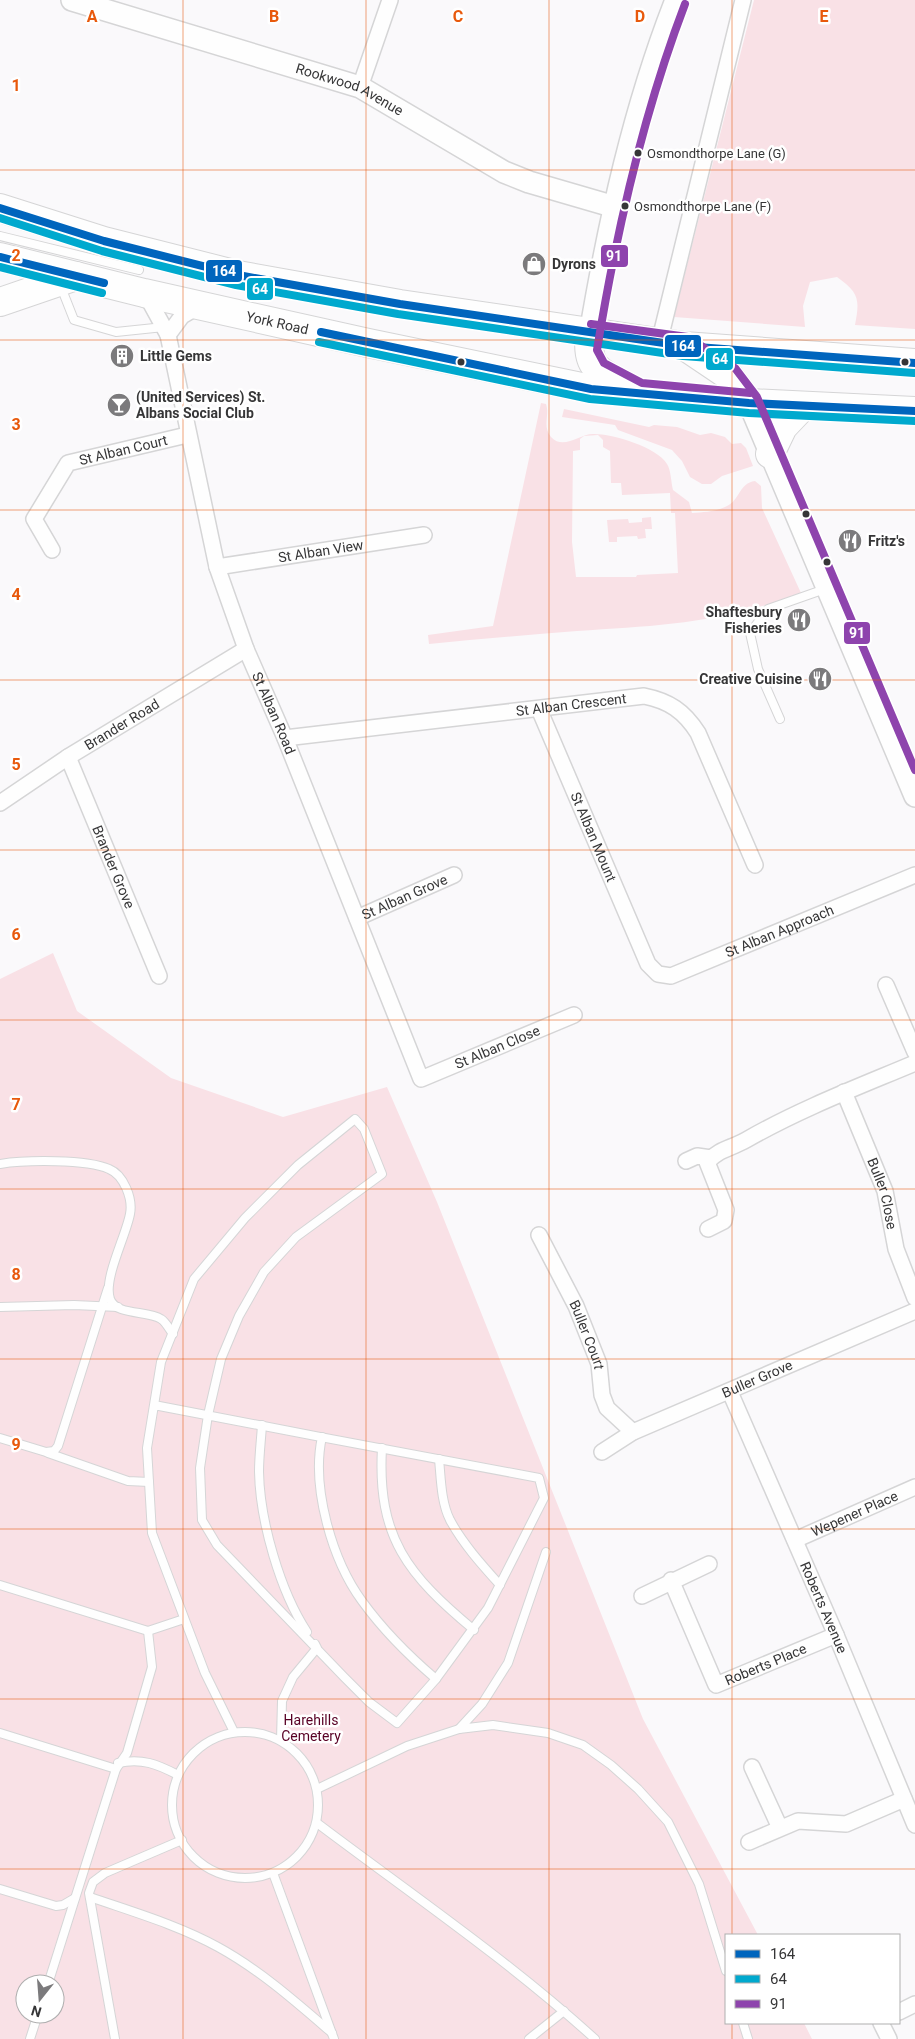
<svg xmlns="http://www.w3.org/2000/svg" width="915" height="2039" font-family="Roboto,sans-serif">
<rect width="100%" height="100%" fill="#faf9fb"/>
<!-- green -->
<g fill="#f9e1e6" fill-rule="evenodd">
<path d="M754 0H915V329L855 325C860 299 859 293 837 277L810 282 803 306 805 327 674 317Z"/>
<path d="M541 403 546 404C550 415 542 427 551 437 564 451 580 433 594 434 613 434 657 447 667 464 671 470 671 482 673 490L689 502 692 513C704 512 716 512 727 506 740 500 739 483 755 481L761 486 762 508 801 593C723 623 659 626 577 631 528 635 479 639 429 644L428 635 493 626ZM598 435 603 440V447L610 451 611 483H621L622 495 670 493 671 513H675L678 573 637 575 636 577H576L572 542 573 451 580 450V439L584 436Z"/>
<polygon points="564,409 649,427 654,425 677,427 700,435 711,433 725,437 732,444 741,443 746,448 753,466 722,476 711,484 702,484 690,477 682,461 672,450 618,430 615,425 562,417"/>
<polygon points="651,517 652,529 645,529 646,538 638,539 637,536 617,537 617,542 609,542 607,520 628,519 629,523 642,522 642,518"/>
<path d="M53 953 77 1011 171 1078 283 1117 387 1087 437 1202 643 1719 758 1935H726V2023H804L812 2039H0V979ZM25 1984H55V2014H25Z"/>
</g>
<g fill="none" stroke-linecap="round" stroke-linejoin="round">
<!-- lane casing -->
<g stroke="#d5d5d6" stroke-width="10">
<g id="lane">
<polyline points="0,236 139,270"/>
<polyline points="61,287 74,320 116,332 164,327"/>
<polyline points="780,719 758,669 750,633 768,609 825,589"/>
<path d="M0 1164C25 1160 87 1159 109 1169 124 1175 133 1199 130 1214 126 1236 103 1279 110 1299 116 1316 148 1310 161 1319 166 1322 169 1329 173 1334"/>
<polyline points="0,1307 74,1305 118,1307"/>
<path d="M154 1405C282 1430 411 1454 539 1478L544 1498 488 1608 436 1679 397 1723 369 1702 344 1677 217 1545 202 1520 200 1468 208 1415 221 1359 239 1316 264 1272 296 1237 382 1174 364 1129 355 1119 298 1165 245 1218 194 1279 161 1362 147 1448 152 1533 205 1673 234 1732"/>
<path d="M262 1425C261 1441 259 1456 259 1472 260 1521 280 1591 307 1632"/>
<path d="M322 1437C311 1487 332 1560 362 1601 383 1630 409 1656 436 1679"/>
<polyline points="0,1438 46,1452 54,1451 58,1446 108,1288"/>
<path d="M382 1448C377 1538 408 1575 474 1630"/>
<polyline points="48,1453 128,1481 149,1482"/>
<path d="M439 1459C441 1479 441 1502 450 1520 463 1544 482 1565 500 1585"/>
<polyline points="546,1552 508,1663 482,1704 459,1729 493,1725 548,1733 583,1745 611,1765 638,1789 668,1822 699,1884 726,1971"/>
<polyline points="0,1585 148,1631 184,1619"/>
<circle cx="245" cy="1805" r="73"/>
<polyline points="0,1733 116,1769"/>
<polyline points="281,1740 282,1701 293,1677 317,1648 315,1644"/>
<path d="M118 1763C142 1758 157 1764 178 1775"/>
<polyline points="317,1789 407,1746 459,1729"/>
<path d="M317 1823C411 1894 508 1960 595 2039"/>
<polyline points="273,1873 334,2039"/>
<polyline points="0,1889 56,1906 63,1905 75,1898"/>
<path d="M90 1897C133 1912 178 1925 218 1947 260 1970 296 2002 332 2033"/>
<polyline points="48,1984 116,1769 127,1753 152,1667 148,1631"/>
<polyline points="743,2023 748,2039"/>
<polyline points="30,2039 38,2014"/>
<polyline points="115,2039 89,1893 93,1882 105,1873 182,1840"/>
<polyline points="529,2039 564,2011"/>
</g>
</g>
<!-- street casing -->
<g stroke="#d5d5d6" stroke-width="18">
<g id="street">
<polyline points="360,87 390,0"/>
<polyline points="145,293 168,335 182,316 199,306"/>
<path id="s1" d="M168 335 217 567 246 649 285 738 421 1079 574 1015"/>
<polyline points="659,343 743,0"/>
<path id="s2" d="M52 550 34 519 68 463 187 435"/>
<path id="s3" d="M217 567 424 535"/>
<path id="s4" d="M539 709 648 964 658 974 671 976 915 875"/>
<path id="s5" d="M285 738 644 696C669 701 684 711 698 733L755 865"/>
<path id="s6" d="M68 757 159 976"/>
<path id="s7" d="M0 803 68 757 246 649"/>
<path id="s8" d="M357 918 454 875"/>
<polyline points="886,985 915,1052"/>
<path id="s9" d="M844 1092 885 1191 896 1249 915 1298"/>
<polyline points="686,1161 697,1156 711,1158"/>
<path d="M708 1229 724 1221 726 1210 707 1162C721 1148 730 1149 746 1140 800 1109 858 1087 915 1063"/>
<path id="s10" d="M539 1235 576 1306 599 1364 602 1395 607 1408 633 1432"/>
<path id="s11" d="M730 1392 836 1635 915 1825"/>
<path id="s12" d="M602 1452 633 1432 915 1311"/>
<path id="s13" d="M795 1540 915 1487"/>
<path id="s14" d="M671 1580 716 1685 836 1635"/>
<polyline points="642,1596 709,1564"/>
<polyline points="752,1767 780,1828"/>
<polyline points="749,1842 798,1821 846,1824 904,1799"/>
<polyline points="899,2012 915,2004"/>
<polyline points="881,2023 889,2039"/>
</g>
</g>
<!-- secondary casing -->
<g stroke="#d5d5d6" stroke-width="24">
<g id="secondary">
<path id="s15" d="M72 0 360 87 504 172 529 182 615 207"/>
<path d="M590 334C609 221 634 107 676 0"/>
<polyline points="749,403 915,796"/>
</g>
</g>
<!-- highway casing -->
<g stroke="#d5d5d6" stroke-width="30">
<g id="highway">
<polyline points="0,208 104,241 238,275 400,304 684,346 915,363"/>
<path id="s16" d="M0 257 144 293 368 343 591 389 749 403 915 411"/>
<polyline points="0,302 76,276"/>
<path d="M590 334C585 370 601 372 630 388"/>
<polyline points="686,347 729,376 749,403"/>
<polyline points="770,454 783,427 803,406"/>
</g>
</g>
<!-- lane -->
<use href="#lane" stroke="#fefefe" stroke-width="8"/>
<!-- street -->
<use href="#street" stroke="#fefefe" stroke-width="15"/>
<!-- secondary -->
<use href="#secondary" stroke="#fefefe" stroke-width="21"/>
<!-- highway -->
<use href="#highway" stroke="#fefefe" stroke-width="28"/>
<!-- bus-1 casing -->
<g stroke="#fff" stroke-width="11">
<g id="bus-1">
<polyline points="0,208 104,241 238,275 400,304 684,346 915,363"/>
<polyline points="0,257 104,283"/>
<polyline points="321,332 591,389 749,403 915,411"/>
</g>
</g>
<!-- bus-2 casing -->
<g stroke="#fff" stroke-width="11">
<g id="bus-2">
<polyline points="0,218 102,251 236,285 398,314 683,356 914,373"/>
<polyline points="0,267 102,293"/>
<polyline points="319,342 590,399 749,413 915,421"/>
</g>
</g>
<!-- bus-3 casing -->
<g stroke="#fff" stroke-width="11">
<g id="bus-3">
<path d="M685 4C643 114 616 233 597 350L604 363 642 383 750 393"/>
<polyline points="591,324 688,337 735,368 757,397 915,770"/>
</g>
</g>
<!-- bus-1 -->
<use href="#bus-1" stroke="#0065bd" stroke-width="8"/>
<!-- bus-2 -->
<use href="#bus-2" stroke="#00a9ce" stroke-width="8"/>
<!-- bus-3 -->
<use href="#bus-3" stroke="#8e44ad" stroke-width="8"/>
</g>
<!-- grid -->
<path fill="none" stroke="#e8590c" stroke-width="1" stroke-opacity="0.55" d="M183 0V2039M366 0V2039M549 0V2039M732 0V1935M0 170H915M0 340H915M0 510H915M0 680H915M0 850H915M0 1020H915M0 1189H915M0 1359H915M0 1529H915M0 1699H915M0 1869H915M732 2023V2039"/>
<!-- icons -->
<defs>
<g id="shop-disc" transform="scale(1.25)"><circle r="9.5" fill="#7b7a7c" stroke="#fff"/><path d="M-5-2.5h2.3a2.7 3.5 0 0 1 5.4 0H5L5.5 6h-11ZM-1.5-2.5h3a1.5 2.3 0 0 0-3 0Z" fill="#fff"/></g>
<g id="building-disc" transform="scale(1.25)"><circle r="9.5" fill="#7b7a7c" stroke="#fff"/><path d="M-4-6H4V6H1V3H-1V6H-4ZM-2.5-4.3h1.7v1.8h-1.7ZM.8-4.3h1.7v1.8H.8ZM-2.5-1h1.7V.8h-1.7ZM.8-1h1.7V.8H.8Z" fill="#fff"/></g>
<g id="bar-disc" transform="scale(1.25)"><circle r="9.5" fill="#7b7a7c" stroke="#fff"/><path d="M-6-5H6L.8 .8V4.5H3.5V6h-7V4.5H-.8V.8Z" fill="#fff"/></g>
<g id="restaurant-disc" transform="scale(1.25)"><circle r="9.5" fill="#7b7a7c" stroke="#fff"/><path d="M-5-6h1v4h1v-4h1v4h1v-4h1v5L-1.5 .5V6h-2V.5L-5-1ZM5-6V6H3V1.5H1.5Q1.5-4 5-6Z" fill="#fff"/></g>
</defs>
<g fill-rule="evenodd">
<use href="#shop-disc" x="534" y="264"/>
<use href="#building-disc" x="122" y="356"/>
<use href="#bar-disc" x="119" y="405"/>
<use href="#restaurant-disc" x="850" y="541"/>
<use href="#restaurant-disc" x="799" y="620"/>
<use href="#restaurant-disc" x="820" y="679"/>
</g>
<!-- markers -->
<g fill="#363637" stroke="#fff" stroke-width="2">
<circle cx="638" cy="153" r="4.5"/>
<circle cx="625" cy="206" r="4.5"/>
<circle cx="461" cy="362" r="4.5"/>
<circle cx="905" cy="362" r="4.5"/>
<circle cx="806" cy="514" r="4.5"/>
<circle cx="827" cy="562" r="4.5"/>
</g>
<g text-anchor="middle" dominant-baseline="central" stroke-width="5" stroke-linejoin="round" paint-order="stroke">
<!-- bus labels -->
<g font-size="13" fill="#363637" stroke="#fff" text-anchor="start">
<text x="647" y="153">Osmondthorpe Lane (G)</text>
<text x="634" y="206">Osmondthorpe Lane (F)</text>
</g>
<!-- street labels -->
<g font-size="14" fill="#363637" stroke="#fff">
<text stroke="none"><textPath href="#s15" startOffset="292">Rookwood Avenue</textPath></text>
<text stroke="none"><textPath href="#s16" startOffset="285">York Road</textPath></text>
<text stroke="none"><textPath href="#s2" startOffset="158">St Alban Court</textPath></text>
<text stroke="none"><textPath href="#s3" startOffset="105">St Alban View</textPath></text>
<text stroke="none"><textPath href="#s5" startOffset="288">St Alban Crescent</textPath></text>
<text stroke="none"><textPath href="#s1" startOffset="394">St Alban Road</textPath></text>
<text stroke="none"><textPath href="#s7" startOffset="145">Brander Road</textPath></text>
<text stroke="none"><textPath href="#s4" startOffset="139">St Alban Mount</textPath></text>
<text stroke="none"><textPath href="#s6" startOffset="119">Brander Grove</textPath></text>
<text stroke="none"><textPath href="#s8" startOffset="52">St Alban Grove</textPath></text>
<text stroke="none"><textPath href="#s4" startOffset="422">St Alban Approach</textPath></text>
<text stroke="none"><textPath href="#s1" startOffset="871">St Alban Close</textPath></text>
<text stroke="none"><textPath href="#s9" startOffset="109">Buller Close</textPath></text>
<text stroke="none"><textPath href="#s10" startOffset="111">Buller Court</textPath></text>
<text stroke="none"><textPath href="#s12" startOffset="172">Buller Grove</textPath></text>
<text stroke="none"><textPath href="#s13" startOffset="65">Wepener Place</textPath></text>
<text stroke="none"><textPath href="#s11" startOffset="235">Roberts Avenue</textPath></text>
<text stroke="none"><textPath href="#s14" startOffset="168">Roberts Place</textPath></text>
</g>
<!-- poi labels -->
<g font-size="14" font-weight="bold" fill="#363637" stroke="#fff" text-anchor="start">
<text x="552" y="264">Dyrons</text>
<text x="140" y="356">Little Gems</text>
<text x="136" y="397">(United Services) St.<tspan x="136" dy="16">Albans Social Club</tspan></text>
<text x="868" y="541">Fritz's</text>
<text x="782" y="612" text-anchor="end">Shaftesbury<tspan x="782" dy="16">Fisheries</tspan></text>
<text x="802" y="679" text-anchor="end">Creative Cuisine</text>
</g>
<!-- park labels -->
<g font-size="14" fill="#580024" stroke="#fff">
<text x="311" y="1720">Harehills<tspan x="311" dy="16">Cemetery</tspan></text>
</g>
</g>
<g font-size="16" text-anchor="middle" font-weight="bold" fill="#e8590c" stroke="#fff" stroke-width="5" stroke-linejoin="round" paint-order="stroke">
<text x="92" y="22">A</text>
<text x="274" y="22">B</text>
<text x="458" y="22">C</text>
<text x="640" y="22">D</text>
<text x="824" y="22">E</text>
<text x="16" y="91">1</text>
<text x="16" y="261">2</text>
<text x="16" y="430">3</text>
<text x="16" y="600">4</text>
<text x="16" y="770">5</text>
<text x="16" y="940">6</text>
<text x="16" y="1110">7</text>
<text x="16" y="1280">8</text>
<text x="16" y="1450">9</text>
</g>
<g stroke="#fff" stroke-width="2">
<rect x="600" y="244" width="29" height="24" rx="5" fill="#8e44ad"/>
<rect x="205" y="259" width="38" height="24" rx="5" fill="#0065bd"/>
<rect x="246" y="277" width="28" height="24" rx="5" fill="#00a9ce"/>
<rect x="664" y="334" width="38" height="24" rx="5" fill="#0065bd"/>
<rect x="705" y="347" width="29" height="24" rx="5" fill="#00a9ce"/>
<rect x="843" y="621" width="28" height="24" rx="5" fill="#8e44ad"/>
</g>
<g font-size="14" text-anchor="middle" font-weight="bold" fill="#fff">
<text x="614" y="261">91</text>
<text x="224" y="276">164</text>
<text x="260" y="294">64</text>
<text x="683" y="351">164</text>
<text x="720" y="364">64</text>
<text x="857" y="638">91</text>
</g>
<!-- legend -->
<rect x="725" y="1934" width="175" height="90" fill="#ffffff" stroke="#afafaf"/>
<rect x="735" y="1950" width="25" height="8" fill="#0065bd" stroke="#afafaf"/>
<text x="770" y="1959" font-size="15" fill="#363637">164</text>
<rect x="735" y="1975" width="25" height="8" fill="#00a9ce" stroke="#afafaf"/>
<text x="770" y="1984" font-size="15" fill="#363637">64</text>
<rect x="735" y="2000" width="25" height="8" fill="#8e44ad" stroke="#afafaf"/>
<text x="770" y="2009" font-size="15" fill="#363637">91</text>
<!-- north arrow -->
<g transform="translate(40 1999) rotate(197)"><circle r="24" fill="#ffffff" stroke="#afafaf"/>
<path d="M0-4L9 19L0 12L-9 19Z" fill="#7b7a7c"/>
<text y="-8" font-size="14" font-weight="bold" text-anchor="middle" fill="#363637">N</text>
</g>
</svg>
